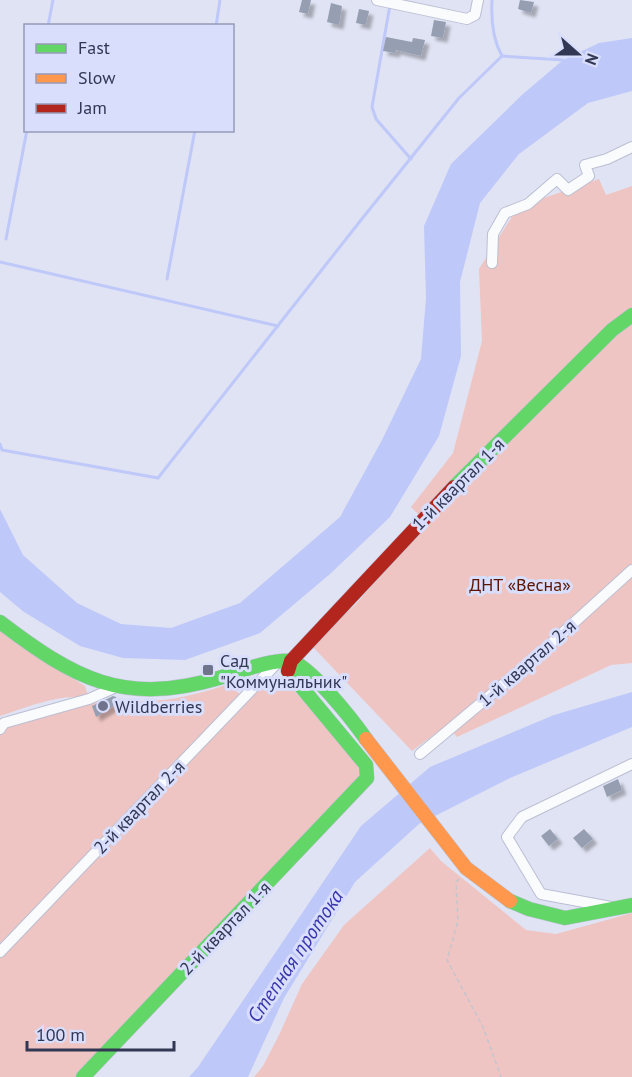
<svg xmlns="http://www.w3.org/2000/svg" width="632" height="1077" font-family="'PT Sans',sans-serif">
<defs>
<filter id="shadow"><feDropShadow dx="4.5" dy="4.5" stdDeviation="1.5" flood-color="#0004"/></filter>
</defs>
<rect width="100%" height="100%" fill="#e0e3f3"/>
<!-- green -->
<g fill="#eec5c2">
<polygon points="599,179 606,195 632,186 632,663 611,665 457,737 447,725 412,751 311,645 355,605 427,523 411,507 453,453 482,341 479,269 518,207"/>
<path d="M0 629 21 646 85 686 89 699C66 691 24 708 0 716Z"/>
<path d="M277 676 283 678 354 758 360 772 358 780 76 1077H0V728L113 698C151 706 192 697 228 684L247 700 262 683Z"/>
<polygon points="430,848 441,861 526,930 556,934 632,913 632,1077 254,1077 263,1066 279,1035 302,984 344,925"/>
</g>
<!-- water -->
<g fill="#bec8f9">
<polygon points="632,38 632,91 588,103 519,154 480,203 460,282 461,356 439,436 390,517 330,574 260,633 185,660 123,658 80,646 24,612 0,592 0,509 23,555 77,603 121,624 171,628 240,603 340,517 382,440 421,359 426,298 424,226 451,164 523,94 563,60 599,43"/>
<polygon points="632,692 632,727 510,778 419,824 355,882 284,998 248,1077 189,1077 198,1067 361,826 430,767 554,715"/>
</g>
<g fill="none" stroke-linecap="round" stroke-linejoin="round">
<!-- stream -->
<g stroke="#bec8f9" stroke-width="3">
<path d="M492 0C491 18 493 40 502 56"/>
<polyline points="390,5 372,107 376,119 411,159"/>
<polyline points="48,26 53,0"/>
<polyline points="216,26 220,0"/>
<polyline points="6,239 27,130"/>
<polyline points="0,262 278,326"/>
<polyline points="167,279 195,130"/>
<polyline points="0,444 2,450 158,478 361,220 459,98 502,56 563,60"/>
</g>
</g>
<!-- building -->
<g fill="#969fb1" filter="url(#shadow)">
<polygon points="302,0 311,0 308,14 299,12"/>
<polygon points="520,0 534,2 531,13 518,9"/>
<polygon points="331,3 342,6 339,25 327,22"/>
<polygon points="359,9 369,11 366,25 356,23"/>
<polygon points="434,20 446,22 443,38 431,36"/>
<polygon points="386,37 412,42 413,38 425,40 421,56 396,50 395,53 383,51"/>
<polygon points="113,696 116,697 119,703 96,717 92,706"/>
<polygon points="618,779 622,790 607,797 603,786"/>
<polygon points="550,829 558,839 549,846 541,836"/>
<polygon points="584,829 593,839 582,848 573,838"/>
</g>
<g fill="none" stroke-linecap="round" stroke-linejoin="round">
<!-- street casing -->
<g stroke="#bbbfd3" stroke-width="12">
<g id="street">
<polyline points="377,0 467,19 475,15 478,0"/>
<polyline points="492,263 493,234 505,213 528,204 557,179 568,190 589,176 585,165 607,159 632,147"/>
<polyline points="0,729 4,723 89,699 116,687"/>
<polyline points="420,754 535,658 632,570"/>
<polyline points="611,907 541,894 507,837 522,817 632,764"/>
<polyline points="0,952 279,661"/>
</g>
</g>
<!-- fast casing -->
<g stroke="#bbbfd3" stroke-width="15">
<g id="fast">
<polyline points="454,487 612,330 632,315"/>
<path d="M0 622C75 679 123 706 219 678 236 673 273 658 290 661 309 664 354 722 366 739"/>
<polyline points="510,901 529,909 565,918 632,905"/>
<polyline points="83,1077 367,778 366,765 288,671"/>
</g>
</g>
<!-- slow casing -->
<g stroke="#bbbfd3" stroke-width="15">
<polyline id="slow" points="366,739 466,868 510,901"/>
</g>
<!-- jam casing -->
<g stroke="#bbbfd3" stroke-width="15">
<polyline id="jam" points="288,671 291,661 454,487"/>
</g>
<!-- path -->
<polyline stroke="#c5c5cd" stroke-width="1.5" stroke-dasharray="4.5 3" stroke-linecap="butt" points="459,879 456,882 458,921 447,960 483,1027 501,1077"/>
<!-- street -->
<use href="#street" stroke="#fafbfd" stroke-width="10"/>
<!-- fast -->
<use href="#fast" stroke="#63d668" stroke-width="14"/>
<!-- slow -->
<use href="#slow" stroke="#ff974d" stroke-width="14"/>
<!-- jam -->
<use href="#jam" stroke="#b3261e" stroke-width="14"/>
</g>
<!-- markers -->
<g fill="#6f738b" stroke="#d8defb" stroke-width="2">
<rect x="202" y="664" width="12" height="12" rx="3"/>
<circle cx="103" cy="706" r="6"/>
</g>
<g text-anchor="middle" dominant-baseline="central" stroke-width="6" stroke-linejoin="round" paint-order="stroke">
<!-- street labels -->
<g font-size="18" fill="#323753" stroke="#d8defb">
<text transform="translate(458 484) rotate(-45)">1-й квартал 1-я</text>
<text transform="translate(527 663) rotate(-41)">1-й квартал 2-я</text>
<text transform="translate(139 807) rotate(-46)">2-й квартал 2-я</text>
<text transform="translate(225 928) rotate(-46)">2-й квартал 1-я</text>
</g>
<!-- park labels -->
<g font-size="18" fill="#5d1400" stroke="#d8defb">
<text x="520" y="584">ДНТ «Весна»</text>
</g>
<!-- poi labels -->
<g font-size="18" fill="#323753" stroke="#d8defb" text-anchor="start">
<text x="220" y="660">Сад<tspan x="220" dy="21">"Коммунальник"</tspan></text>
<text x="115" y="706">Wildberries</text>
</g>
<!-- water labels -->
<g font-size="20" font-style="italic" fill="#3735aa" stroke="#d8defb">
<text transform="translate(295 956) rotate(-56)">Степная протока</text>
</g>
</g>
<!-- legend -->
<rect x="24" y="24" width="210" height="108" fill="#d8defb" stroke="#969bb8" stroke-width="1.5"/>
<rect x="36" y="44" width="30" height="9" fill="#63d668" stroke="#969bb8" stroke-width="1.5"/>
<text x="78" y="54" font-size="18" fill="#323753">Fast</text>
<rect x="36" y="74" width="30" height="9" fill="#ff974d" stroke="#969bb8" stroke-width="1.5"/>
<text x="78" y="84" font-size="18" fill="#323753">Slow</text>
<rect x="36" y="104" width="30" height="9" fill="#b3261e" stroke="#969bb8" stroke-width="1.5"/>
<text x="78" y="114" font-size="18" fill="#323753">Jam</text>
<!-- north arrow -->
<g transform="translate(578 54) rotate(111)" stroke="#d8defb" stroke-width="4.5" paint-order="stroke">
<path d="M0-4.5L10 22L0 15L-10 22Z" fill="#323753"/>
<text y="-9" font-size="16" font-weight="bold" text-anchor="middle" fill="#323753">N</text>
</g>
<!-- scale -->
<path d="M27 1041v9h147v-9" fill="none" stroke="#323753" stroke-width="3"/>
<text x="36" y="1041" font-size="18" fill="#323753" stroke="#d8defb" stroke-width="4.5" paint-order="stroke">100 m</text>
</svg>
